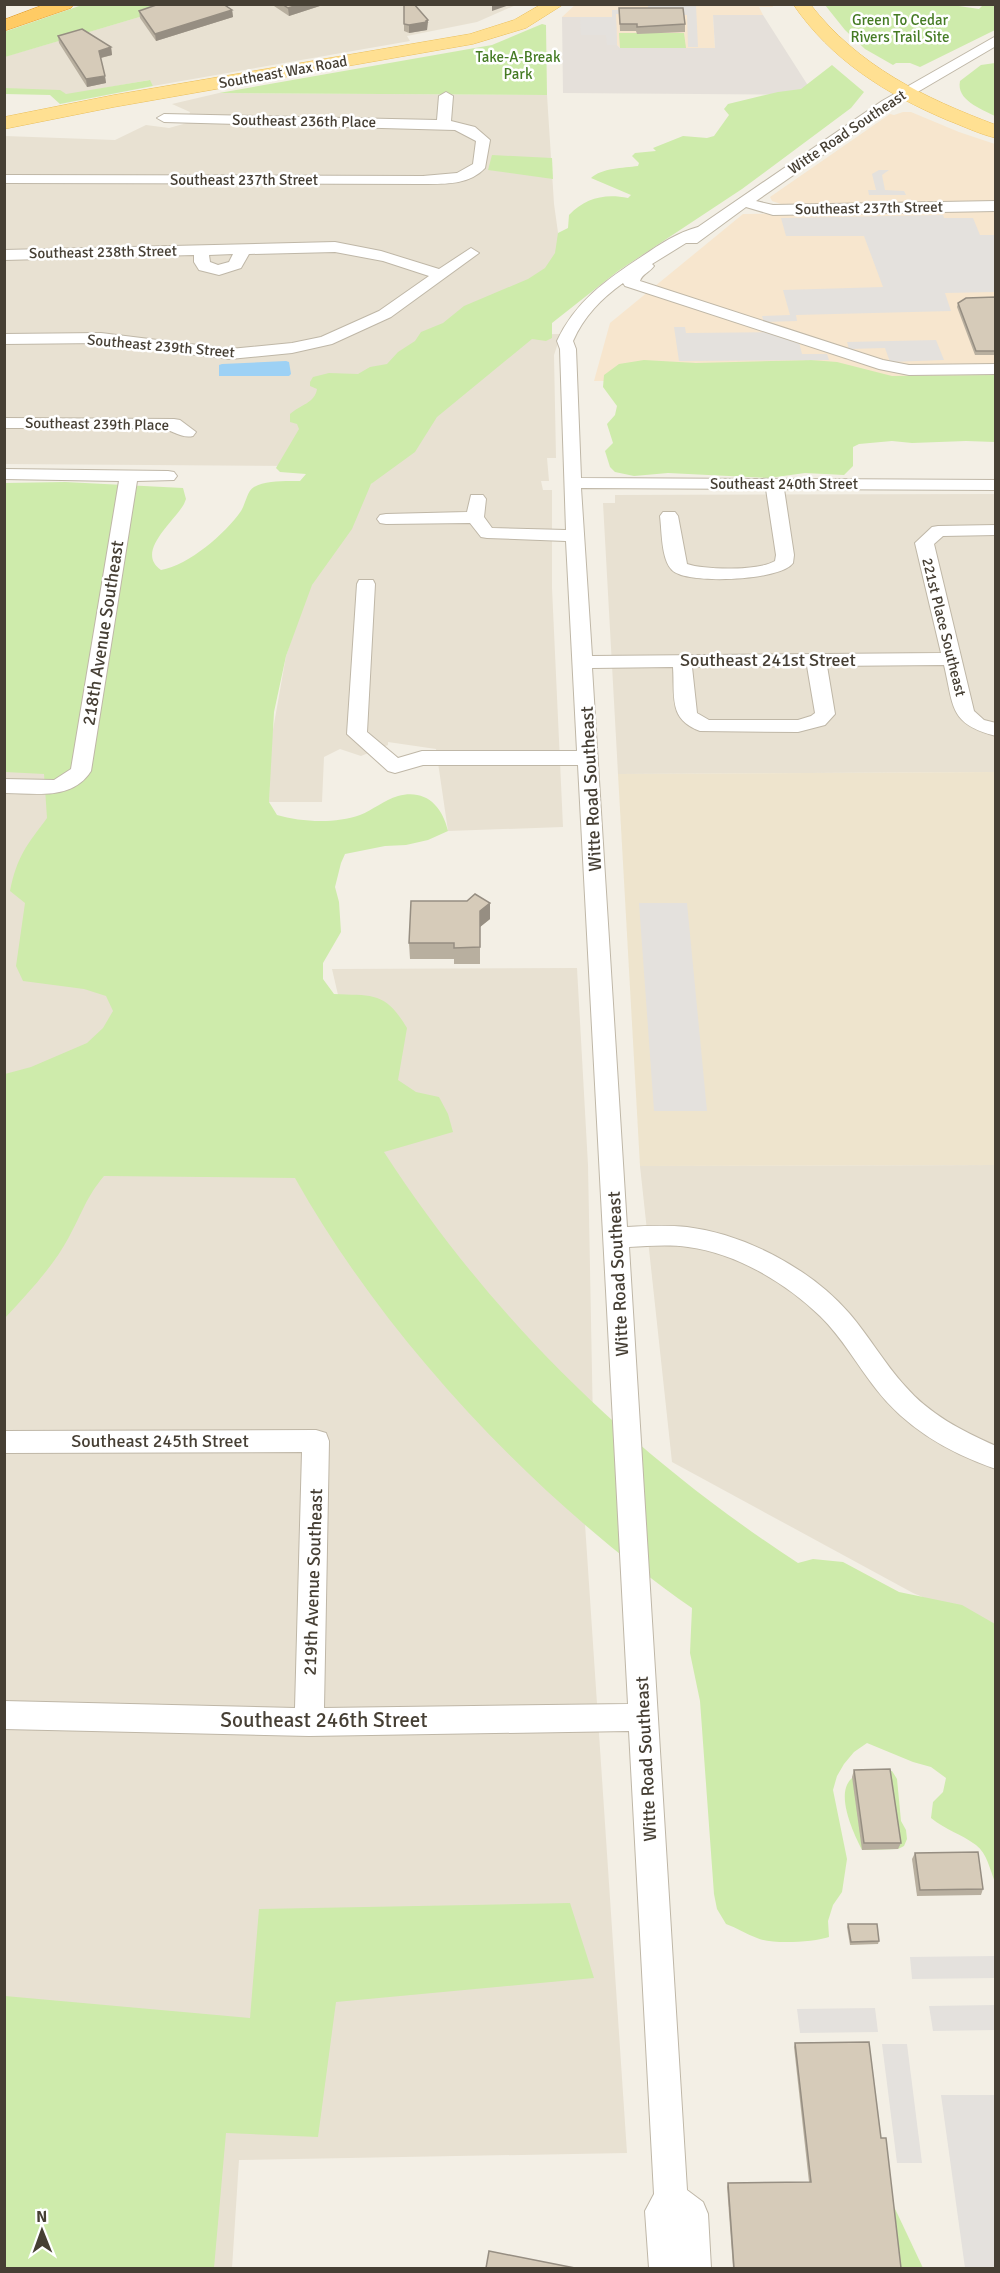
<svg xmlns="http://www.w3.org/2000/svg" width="1000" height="2273" font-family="Signika,sans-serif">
<rect width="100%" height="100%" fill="#f3efe5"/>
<!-- residential -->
<g fill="#e8e1d2">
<polygon points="180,5 516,5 477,22 407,36 410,41 153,86 149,80 66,95 5,88 4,57"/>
<polygon points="219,93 547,95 554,204 562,261 297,466 5,464 5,136 115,140 146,125 169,128 187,123 190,112 172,104"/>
<polygon points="561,334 554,355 556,458 547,458 549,481 541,481 543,490 552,490 552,588 563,827 448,831 436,749 388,742 388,745 361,756 340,749 324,757 322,802 269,802 271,741 286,656 304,602 317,572 343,526 371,484 498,335"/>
<polygon points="995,494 995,772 618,774 603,503 615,503 615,495"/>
<polygon points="201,770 203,931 583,1494 627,2153 239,2160 232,2268 5,2268 4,772"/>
<polygon points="577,968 588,1165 593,1424 377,1163 332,969"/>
<polygon points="995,1165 995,1627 913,1593 672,1462 640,1166"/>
</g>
<!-- commercial -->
<g fill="#f7e6ce">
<polygon points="576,4 772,4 773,7 759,7 763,15 713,15 715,48 620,48 617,45 615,17 562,17"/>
<polygon points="903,112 911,112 959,132 995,144 995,202 781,204 772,201 770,197 890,114 894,115"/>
<polygon points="995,211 995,378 594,381 610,323 743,214"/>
</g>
<!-- industrial -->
<polygon fill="#e5e0da" points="713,15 763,15 814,95 563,93 562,17 616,17 617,45 620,48 715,48"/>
<!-- education -->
<polygon fill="#eee4cd" points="995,772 995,1165 640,1166 618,774"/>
<!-- green -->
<g fill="#ceebab">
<polygon points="82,5 180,5 5,57 4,32"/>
<polygon points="952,5 979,9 983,5 995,5 995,30 920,67 910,63 896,63 893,65 865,49 845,30 825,5"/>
<polygon points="542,24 546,25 547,95 219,93 492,45"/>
<polygon points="619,33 684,33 686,48 620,48"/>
<path d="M995 63H996L995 116C981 109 956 100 960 81L981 65Z"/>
<path d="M832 65 864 92 851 108 742 189 618 271 552 323V338L546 341 532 339 437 417 415 452 371 484 352 529 312 585 286 656 274 712 269 802 277 815C301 822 335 824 360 815 373 810 384 800 398 796 425 789 442 805 448 831L428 840 406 845 385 846 345 854 341 863 335 887 339 902 341 932 323 963V979L334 994C373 996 385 991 407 1028L398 1080 416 1092 439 1097 448 1114 453 1132 384 1152C493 1320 631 1454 798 1563L813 1559 843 1562 899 1592 962 1605 995 1624V1882C990 1870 987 1853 976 1845 961 1834 946 1830 931 1818L933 1802 943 1792 946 1778 931 1767 913 1762 867 1743 854 1752 844 1764 837 1776 833 1790 847 1859 842 1892 833 1905 828 1921 829 1937C814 1942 772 1945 757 1938 746 1934 737 1928 726 1924L717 1909 714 1894 700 1701 690 1653 692 1608C538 1501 387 1342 295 1178L104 1176C87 1196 82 1213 69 1237 53 1267 28 1293 5 1318V1074L31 1067 87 1043 103 1028 113 1011 106 996 84 989 23 981 16 966 25 903 10 891C17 856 27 845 47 818L44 774 5 772V483L65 482 183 488 186 499 184 504C173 523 135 552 161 570 189 565 225 534 241 511 246 503 247 491 254 487 266 480 287 481 300 481L306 474 280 472 276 468 299 429 297 424 290 422V414C300 405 315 403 317 389L310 386V382L313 377 329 373 358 374 370 367 387 364 398 352 415 341 421 332 443 323 464 306 528 279 545 268 555 253 558 233 568 228 569 215C585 198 605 193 628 198L631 195 591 178C602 168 623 168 638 166L639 163 632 156 635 153 656 151 653 148 683 136 707 138 714 136 729 115 724 109 728 104 778 92 801 89Z"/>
<polygon points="150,80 153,86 60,104 50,95 5,94 5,88 60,90 66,94"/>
<polygon points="492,155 552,158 553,179 488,170"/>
<polygon points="644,360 696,363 811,360 837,362 892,376 995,375 995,442 966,441 912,443 892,441 859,444 853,447 853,466 844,475 805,473 769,478 668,473 634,476 615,472 610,467 605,451 613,443 607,424 615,415 617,406 603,387 604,375 619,364"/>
<path d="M872 1769 892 1771 897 1779 901 1821 906 1830 907 1839 904 1846 898 1849 862 1850C854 1834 835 1795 851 1779 855 1774 865 1771 872 1769Z"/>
<polygon points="570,1903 594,1978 336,2002 318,2137 226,2133 214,2268 5,2268 5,1996 250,2018 259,1909"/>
<polygon points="889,2196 923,2268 898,2268"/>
</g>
<!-- parking -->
<g fill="#e4e1dd">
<polygon points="648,5 733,4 733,5 696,5 698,47 688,47 687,15 616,14 617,45 607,45 606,35 581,35 580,17 612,17 612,10 648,10"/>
<polygon points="879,170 889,170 882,175 885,190 904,191 906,195 869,195 868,190 876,190 872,174"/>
<polygon points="943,215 944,218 973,218 980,235 995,235 995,292 945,293 951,311 796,315 797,321 764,322 762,316 790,315 783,290 883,287 864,236 786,236 781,218"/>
<polygon points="674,327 685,327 686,333 783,332 785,338 798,338 802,354 827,354 829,360 679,361"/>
<polygon points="936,340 944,360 890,362 885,348 849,349 847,342"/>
<polygon points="639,903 687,903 707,1111 654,1111"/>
<polygon points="995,1956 995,1978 912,1979 910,1957"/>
<polygon points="995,2005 995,2030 933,2031 929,2006"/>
<polygon points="875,2008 878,2032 800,2033 797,2009"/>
<polygon points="882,2044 907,2044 922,2163 897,2163"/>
<polygon points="995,2095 995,2268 965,2268 941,2095"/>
</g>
<!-- water -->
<polygon fill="#9dd1f5" points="286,361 289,362 291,374 289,376 219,376 219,365 222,364"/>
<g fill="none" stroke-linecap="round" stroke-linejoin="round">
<!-- minor casing -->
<g stroke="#bfb7a7" stroke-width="2">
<g id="minor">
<path d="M996 36V46L892 107 756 201 773 205 996 201V211L773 215 746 207 697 243H686L652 264 654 266C650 272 642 274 640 281L883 360 909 365 996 364V374L909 375 879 369 625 286 623 283C601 299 584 316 573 341L576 349 581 478 996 480V490L784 489 794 555 793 563C781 581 686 585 672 570 661 559 662 531 660 516L663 512H675L678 516 687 564C705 570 759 571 775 561L776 555 766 489 581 488 592 656 941 653 915 543 932 527 938 526 996 525V535L943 536 934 544 974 711 984 720 996 723V736C949 724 954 707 944 665L827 666 835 714 825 725 798 732 700 731C668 719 675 697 673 667L592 668 627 1227C647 1226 667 1225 687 1227 745 1234 811 1269 849 1313 869 1336 884 1363 905 1386 929 1414 962 1431 996 1446V1469C949 1453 906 1428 876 1389 857 1365 842 1337 820 1316 786 1283 736 1253 688 1247 668 1244 648 1246 629 1247L687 2190 703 2202 708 2214 711 2268H649L645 2211 654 2194 629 1731 309 1736 4 1729V1701L295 1708 302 1452 4 1453V1431L316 1430 326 1433 329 1441 324 1708 628 1704 578 765H423L395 773 388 771 347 734 357 584 359 580H373L375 584 367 732 398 758 422 751H577L566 541 487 538 481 537 470 523 386 524 380 523 377 519 380 515 386 514 467 512 471 495H483L486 499 484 517 492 528 566 530 560 349 557 341C575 302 606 280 641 257 659 245 676 233 698 227L882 101ZM807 666 815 713 811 716 798 720H709L697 713 692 667Z"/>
<path d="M446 92 453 96 451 121 475 127 490 140 485 168C469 185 445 184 423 184L4 183V175L423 176 457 173 473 164 476 141 455 130 164 122 157 118 164 114 437 120 439 96Z"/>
<path d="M335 242 381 251 439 269 471 248 479 253 391 317 332 344 292 353 230 359 101 343 4 344V334L101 333 230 349 292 343 321 337 379 311 429 276 383 261 335 252 249 254 241 268 219 275 199 270 194 262V255L4 260V250ZM233 254 229 262 218 265 210 262 209 255Z"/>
<path d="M4 418 174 419 180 420 196 432 193 436C181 439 171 429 159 428H4Z"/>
<path d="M4 469 168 471 174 472 177 476 174 480 137 481 91 771C72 801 35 793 4 793V779L54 780 71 769 119 481 4 479Z"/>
</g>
</g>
<!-- major casing -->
<g stroke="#ebbf5b" stroke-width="1">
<g id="major">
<polygon points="542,4 564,4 526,28 473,44 114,107 4,129 4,117 114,95 470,34 514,20"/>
<path d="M793 4H810C858 66 924 98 996 125V138C979 134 963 126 947 120 886 94 831 60 793 4Z"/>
</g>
</g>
<!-- highway casing -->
<g stroke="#e7a12b" stroke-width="1">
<polygon id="highway" points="46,4 74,4 71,8 4,31 4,20"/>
</g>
<!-- minor -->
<use href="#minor" fill="#fff" fill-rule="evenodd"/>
<!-- major -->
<use href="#major" fill="#ffe092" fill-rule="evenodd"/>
<!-- highway -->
<use href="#highway" fill="#ffcb64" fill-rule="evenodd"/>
</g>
<!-- wall -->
<g fill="#b8af9f">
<polygon points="271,4 326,4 289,16"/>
<polygon points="619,8 685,24 685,32 637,34 636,31 620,31"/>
<polygon points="232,10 233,17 156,41 140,18 139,11"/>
<polygon points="428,20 427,30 409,33 404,31 404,24"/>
<polygon points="58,36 111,47 112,55 101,58 106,83 87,87 59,43"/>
<polygon points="996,297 996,355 975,355 957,307 958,303"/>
<polygon points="490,903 490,919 480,927 480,964 454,964 454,959 410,959 409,943"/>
<polygon points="854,1770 901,1843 898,1849 862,1850 852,1777"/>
<polygon points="915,1853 983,1889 981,1895 917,1896 912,1859"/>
<polygon points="848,1924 879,1941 878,1944 850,1945 847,1927"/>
<polygon points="795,2043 881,2138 901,2268 733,2268 727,2187 728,2183 809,2182 794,2047"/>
</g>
<!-- shaded-wall -->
<g fill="#968e82">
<polygon points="301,4 326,4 289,16 288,8"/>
<polygon points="492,4 512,4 492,11"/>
<polygon points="232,10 233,17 156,41 155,34"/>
<polygon points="428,20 427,30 409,33 409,25"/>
<polygon points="111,47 112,55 100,58 99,51"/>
<polygon points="105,76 106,83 87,87 86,79"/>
<polygon points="490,903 490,919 480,927 480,964 480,911"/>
</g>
<!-- building -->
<g fill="#d6cbb9" stroke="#968e82" stroke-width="1.5">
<polygon points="159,4 223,4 232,10 155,34 139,11"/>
<polygon points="282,4 301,4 288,8"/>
<polygon points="404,4 414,4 428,20 426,21 427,22 409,25 404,24"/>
<polygon points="619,8 683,8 685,24 637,27 637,24 620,24"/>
<polygon points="82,29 111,47 99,51 105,76 86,79 58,36"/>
<polygon points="996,297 996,351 976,351 958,303 966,298"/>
<polygon points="475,894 490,903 480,911 480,947 454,948 454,943 409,943 411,901 467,901"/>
<polygon points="890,1769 901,1843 864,1843 854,1770"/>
<polygon points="978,1852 983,1889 920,1890 915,1853"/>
<polygon points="848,1924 877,1924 879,1941 851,1942"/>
<polygon points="869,2042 881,2138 886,2138 901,2268 734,2268 728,2183 811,2182 795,2043"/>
<polygon points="489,2251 575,2268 486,2268"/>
</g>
<g text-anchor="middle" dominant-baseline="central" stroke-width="5" stroke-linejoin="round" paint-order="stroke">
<!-- far-park labels -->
<g font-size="15" fill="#457b24" stroke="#fff">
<text x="900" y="20">Green To Cedar<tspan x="900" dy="17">Rivers Trail Site</tspan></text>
<text x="518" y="57">Take-A-Break<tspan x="518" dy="17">Park</tspan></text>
</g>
<!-- far-street labels -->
<g font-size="15" fill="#463f34" stroke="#fff">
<text transform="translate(283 72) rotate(-10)">Southeast Wax Road</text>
<text transform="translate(304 121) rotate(1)">Southeast 236th Place</text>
<text transform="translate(847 132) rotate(-34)">Witte Road Southeast</text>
<text x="244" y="180">Southeast 237th Street</text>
<text transform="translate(869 208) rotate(-1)">Southeast 237th Street</text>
<text transform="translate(103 252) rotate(-1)">Southeast 238th Street</text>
<text transform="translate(161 346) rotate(5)">Southeast 239th Street</text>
<text transform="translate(97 424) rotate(1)">Southeast 239th Place</text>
<text x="784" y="484">Southeast 240th Street</text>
<text transform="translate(944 627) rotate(76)">221st Place Southeast</text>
</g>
<!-- street labels -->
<g font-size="18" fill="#463f34" stroke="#fff">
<text transform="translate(103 633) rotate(-81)">218th Avenue Southeast</text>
<text x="768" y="660">Southeast 241st Street</text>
<text transform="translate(591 789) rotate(-93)">Witte Road Southeast</text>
<text transform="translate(618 1274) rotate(-93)">Witte Road Southeast</text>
<text x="160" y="1441">Southeast 245th Street</text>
<text transform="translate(313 1582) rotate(-88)">219th Avenue Southeast</text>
<text transform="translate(646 1759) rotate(-93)">Witte Road Southeast</text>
</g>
<!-- near-street labels -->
<g font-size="21" fill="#463f34" stroke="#fff">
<text x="324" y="1720">Southeast 246th Street</text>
</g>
</g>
<!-- border -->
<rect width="1000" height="2273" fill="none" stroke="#463f34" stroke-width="12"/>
<!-- north arrow -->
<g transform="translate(42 2231) rotate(359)" stroke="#ffffff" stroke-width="4.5" paint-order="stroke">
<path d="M0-4.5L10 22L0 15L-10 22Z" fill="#463f34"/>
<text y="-9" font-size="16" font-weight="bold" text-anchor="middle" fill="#463f34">N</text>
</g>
</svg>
